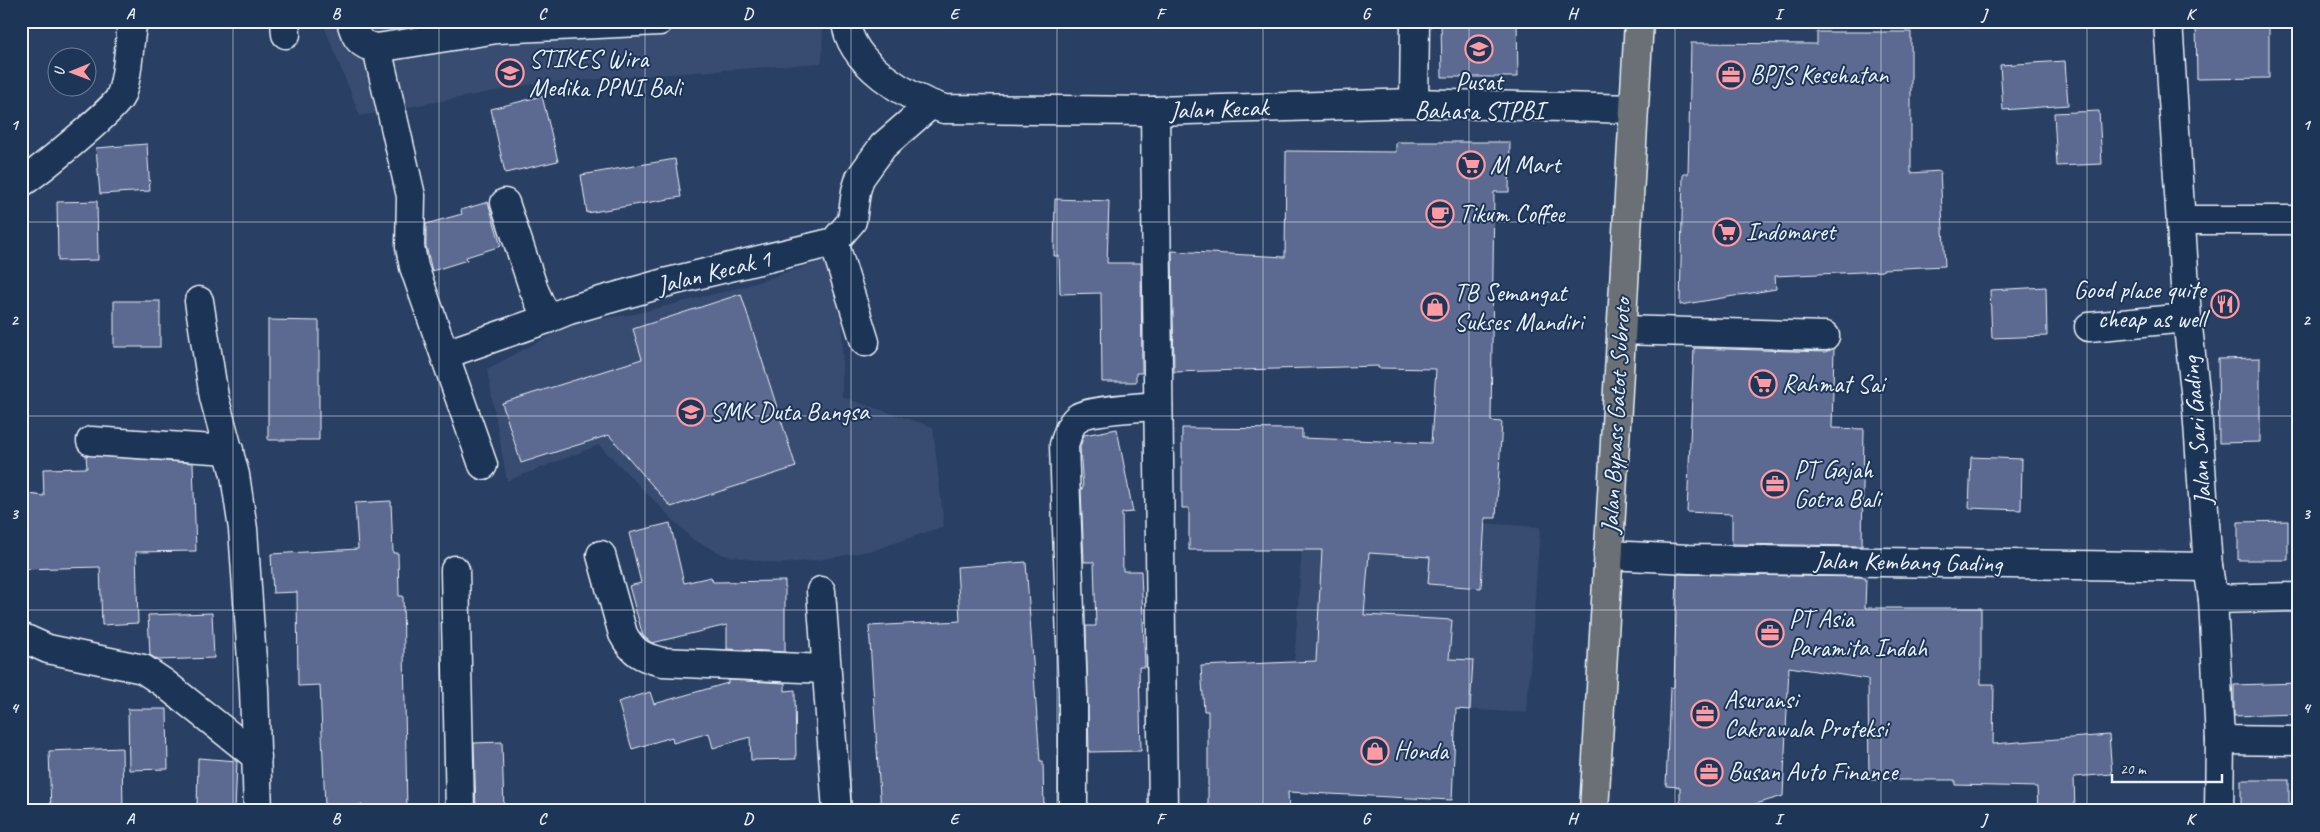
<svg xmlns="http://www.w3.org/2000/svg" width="2320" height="832" font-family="Caveat,sans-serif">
<rect width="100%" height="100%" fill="#293f63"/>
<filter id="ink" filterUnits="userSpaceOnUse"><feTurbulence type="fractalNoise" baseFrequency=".02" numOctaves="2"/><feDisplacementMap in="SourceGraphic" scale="10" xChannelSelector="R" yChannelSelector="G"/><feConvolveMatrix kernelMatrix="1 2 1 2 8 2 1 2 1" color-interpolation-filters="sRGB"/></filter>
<g filter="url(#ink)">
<!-- built -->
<g fill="#384c71">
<polygon points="322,21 823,21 822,63 533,84 360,116"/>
<polygon points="843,254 842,397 933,427 944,526 875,550 824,559 779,564 724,555 692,539 599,445 507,481 487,369 576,322 634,314 742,287"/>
<polygon points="1304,511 1540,527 1527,713 1292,699"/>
</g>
<!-- building -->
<g fill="#5b6991" stroke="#e8f1f8">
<polygon points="1441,21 1517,21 1518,77 1442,77"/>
<polygon points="2196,21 2269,21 2269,78 2197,79"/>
<polygon points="1817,32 1911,32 1911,173 1940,171 1945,266 1883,269 1883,271 1775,276 1776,289 1680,305 1683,174 1688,174 1691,43 1817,44"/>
<polygon points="2065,61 2068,105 2003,110 2000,65"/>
<polygon points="542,96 558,161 505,173 491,109"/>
<polygon points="2099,111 2102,164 2057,166 2054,113"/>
<polygon points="1396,142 1510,142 1509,192 1494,192 1491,421 1502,422 1496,518 1485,518 1481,588 1428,584 1430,557 1369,553 1364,615 1452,620 1449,659 1473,660 1470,710 1456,709 1452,800 1288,792 1289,811 1208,811 1208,711 1204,711 1201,666 1316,661 1322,550 1189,550 1189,508 1182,508 1182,428 1302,429 1302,438 1431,443 1436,369 1378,368 1378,366 1174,372 1172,251 1285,257 1286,151 1396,152"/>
<polygon points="147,144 150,191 100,194 96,148"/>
<polygon points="675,159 681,197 587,213 581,175"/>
<polygon points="1055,199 1109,201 1107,263 1141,263 1142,373 1136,373 1136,382 1102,382 1101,293 1060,294 1059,256 1054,256"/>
<polygon points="97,201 98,260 58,261 57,202"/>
<polygon points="488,202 501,246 466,257 467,260 432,271 426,246 426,224 462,214 461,210"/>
<polygon points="2046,287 2047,336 1992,338 1990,290"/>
<polygon points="741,294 796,467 671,507 609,435 521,463 502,403 642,359 633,329"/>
<rect x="114" y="301" width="46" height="46"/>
<polygon points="268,320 319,321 319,440 268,440"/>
<polygon points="1694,348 1825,352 1834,348 1832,428 1864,429 1862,546 1732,544 1732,514 1687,512"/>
<polygon points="2260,358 2260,442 2219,443 2218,359"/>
<polygon points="1117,429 1133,512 1122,513 1123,571 1141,571 1145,667 1139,667 1141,751 1089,752 1086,626 1096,626 1094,562 1084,562 1081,489 1083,488 1080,447 1084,435"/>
<polygon points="86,455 193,463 196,551 136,552 138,623 102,625 100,567 21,569 21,493 44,496 43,469 87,468"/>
<polygon points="1971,457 2022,459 2021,510 1969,508"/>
<polygon points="391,501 393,553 398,553 399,596 403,596 407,811 363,811 362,805 325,807 320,685 298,686 297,592 273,593 271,554 358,549 355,503"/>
<polygon points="2288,521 2288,560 2238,560 2238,522"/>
<polygon points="670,523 684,583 711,577 713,582 785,581 785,652 727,649 727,625 652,643 643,636 629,586 641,583 629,533"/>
<polygon points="1026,562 1040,761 1043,761 1044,811 881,811 869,626 960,621 957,567"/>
<polygon points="1677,574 1861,577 1866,579 1865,608 1981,608 1981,684 1994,684 1993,744 2109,735 2112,774 2074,777 2075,811 2038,811 2037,787 1955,785 1955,780 1869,780 1868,679 1789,667 1783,796 1732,811 1680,811 1680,787 1666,786 1670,688 1674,687"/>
<polygon points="212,613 214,658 158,660 150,655 148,615"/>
<polygon points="728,680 785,683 785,691 795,690 796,759 751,760 750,737 713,748 709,733 673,743 672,737 632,749 618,702 650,692 654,704 728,683"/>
<polygon points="2299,683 2299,714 2234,716 2234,685"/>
<polygon points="128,709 167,709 168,769 129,770"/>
<polygon points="502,742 504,811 476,811 474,743"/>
<polygon points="122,748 123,811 51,811 49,751"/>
<polygon points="198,758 237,761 235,811 197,811"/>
<rect x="2241" y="780" width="48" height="31"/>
</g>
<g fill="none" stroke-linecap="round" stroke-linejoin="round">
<!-- minor casing -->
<g stroke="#e8f1f8" stroke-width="31">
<g id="minor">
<polyline points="285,21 286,34"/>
<path d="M351 21C355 37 360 46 377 48L497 29 659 21"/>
<path d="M846 21C849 63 908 98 944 109L1155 111 1414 103 1633 109"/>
<polyline points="2168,21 2187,318 2197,409 2208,567 2213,599 2220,740 2219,811"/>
<polyline points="377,48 411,196 410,247 414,267 483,465"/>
<polyline points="1414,103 1415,21"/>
<polyline points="1155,111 1163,811"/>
<path d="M21 183C37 173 114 110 120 97 129 77 128 44 133 21"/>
<polyline points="505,203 534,290 547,319 569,310 668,282 834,242 852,221 856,191 860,178 883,146 930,105"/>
<polyline points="2181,220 2299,220"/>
<polyline points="834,242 865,342"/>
<polyline points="199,301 214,397 235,475 243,529 254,689 258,811"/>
<polyline points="2089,327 2187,318"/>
<polyline points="1621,330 1825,336"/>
<polyline points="446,354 547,319"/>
<polyline points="91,441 229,450"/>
<path d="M601 555 623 634C633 653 642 657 662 662L825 669"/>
<polyline points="1608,555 1689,559 2208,567"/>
<polyline points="455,570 460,811"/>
<polyline points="821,591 837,811"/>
<polyline points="2213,599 2299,597"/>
<polyline points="21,637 48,649 143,669 164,683 257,757"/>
<polyline points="2220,740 2299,741"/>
<path d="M1073 811V695L1064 445C1067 436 1070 422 1079 417 1090 410 1142 407 1158 406"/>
</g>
</g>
<!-- highway casing -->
<g stroke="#e8f1f8" stroke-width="31">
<path id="highway" d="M1594 811C1611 548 1622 284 1639 21"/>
</g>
<!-- minor -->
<use href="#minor" stroke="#1d3557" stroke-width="28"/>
<!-- highway -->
<use href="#highway" stroke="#6a7074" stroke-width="28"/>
</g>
</g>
<!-- grid -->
<path fill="none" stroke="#e8f1f8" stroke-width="1" stroke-opacity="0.55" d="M233 21V811M439 21V811M645 21V811M851 21V811M1057 21V811M1263 21V811M1469 21V811M1675 21V811M1881 21V811M2087 21V811M21 222H2299M21 416H2299M21 610H2299"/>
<!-- icons -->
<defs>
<g id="school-ring" transform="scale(1.4375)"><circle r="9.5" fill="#1d3557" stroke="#ff9aa2" stroke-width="1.5"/><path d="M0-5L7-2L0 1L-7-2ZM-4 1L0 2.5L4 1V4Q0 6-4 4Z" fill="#ff9aa2"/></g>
<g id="university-ring" transform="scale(1.4375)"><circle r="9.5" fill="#1d3557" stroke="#ff9aa2" stroke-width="1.5"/><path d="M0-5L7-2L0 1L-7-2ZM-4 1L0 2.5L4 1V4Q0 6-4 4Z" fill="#ff9aa2"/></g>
<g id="office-ring" transform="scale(1.4375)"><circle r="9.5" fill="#1d3557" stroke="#ff9aa2" stroke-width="1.5"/><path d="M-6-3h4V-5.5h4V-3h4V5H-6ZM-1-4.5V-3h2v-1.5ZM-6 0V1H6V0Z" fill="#ff9aa2"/></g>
<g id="supermarket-ring" transform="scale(1.4375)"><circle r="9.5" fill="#1d3557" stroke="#ff9aa2" stroke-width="1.5"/><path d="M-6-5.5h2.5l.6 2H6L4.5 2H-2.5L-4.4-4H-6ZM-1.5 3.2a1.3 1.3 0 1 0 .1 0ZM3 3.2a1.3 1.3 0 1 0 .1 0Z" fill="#ff9aa2"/></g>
<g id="cafe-ring" transform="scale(1.4375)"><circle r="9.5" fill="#1d3557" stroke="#ff9aa2" stroke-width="1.5"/><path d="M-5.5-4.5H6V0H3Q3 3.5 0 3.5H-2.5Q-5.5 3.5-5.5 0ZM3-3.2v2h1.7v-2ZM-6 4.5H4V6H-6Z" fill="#ff9aa2"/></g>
<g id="restaurant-ring" transform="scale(1.4375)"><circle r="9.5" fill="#1d3557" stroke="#ff9aa2" stroke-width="1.5"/><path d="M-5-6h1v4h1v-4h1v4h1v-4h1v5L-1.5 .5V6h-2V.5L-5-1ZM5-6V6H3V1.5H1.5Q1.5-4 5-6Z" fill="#ff9aa2"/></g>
<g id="shop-ring" transform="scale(1.4375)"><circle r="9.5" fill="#1d3557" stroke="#ff9aa2" stroke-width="1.5"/><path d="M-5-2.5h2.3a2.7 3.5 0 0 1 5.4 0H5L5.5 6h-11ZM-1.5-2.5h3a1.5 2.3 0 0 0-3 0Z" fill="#ff9aa2"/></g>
</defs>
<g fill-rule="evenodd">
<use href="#school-ring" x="1479" y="49"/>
<use href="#university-ring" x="510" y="73"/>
<use href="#office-ring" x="1731" y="75"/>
<use href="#supermarket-ring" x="1471" y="165"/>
<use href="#cafe-ring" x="1440" y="214"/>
<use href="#supermarket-ring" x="1727" y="232"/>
<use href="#restaurant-ring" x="2225" y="304"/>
<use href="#shop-ring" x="1435" y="307"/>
<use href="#supermarket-ring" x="1763" y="384"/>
<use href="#school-ring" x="691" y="412"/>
<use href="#office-ring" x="1775" y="484"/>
<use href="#office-ring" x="1770" y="633"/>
<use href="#office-ring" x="1705" y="714"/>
<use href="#shop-ring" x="1375" y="751"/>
<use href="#office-ring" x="1709" y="772"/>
</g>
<g text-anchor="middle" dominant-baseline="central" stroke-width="4" stroke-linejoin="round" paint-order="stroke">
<!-- poi labels -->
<g font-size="25" fill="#e8f1f8" stroke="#1d3557" text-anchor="start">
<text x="529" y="59">STIKES Wira<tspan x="529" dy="29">Medika PPNI Bali</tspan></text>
<text x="1750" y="75">BPJS Kesehatan</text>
<text x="1479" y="82" text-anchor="middle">Pusat<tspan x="1479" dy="29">Bahasa STPBI</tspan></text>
<text x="1490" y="165">M Mart</text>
<text x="1459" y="214">Tikum Coffee</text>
<text x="1746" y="232">Indomaret</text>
<text x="2206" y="290" text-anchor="end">Good place quite<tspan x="2206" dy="29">cheap as well</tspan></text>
<text x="1454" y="293">TB Semangat<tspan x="1454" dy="29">Sukses Mandiri</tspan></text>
<text x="1782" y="384">Rahmat Sai</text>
<text x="710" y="412">SMK Duta Bangsa</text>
<text x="1794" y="470">PT Gajah<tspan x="1794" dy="29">Gotra Bali</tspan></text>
<text x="1789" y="619">PT Asia<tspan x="1789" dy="29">Paramita Indah</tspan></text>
<text x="1724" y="700">Asuransi<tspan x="1724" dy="29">Cakrawala Proteksi</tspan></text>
<text x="1394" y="751">Honda</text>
<text x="1728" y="772">Busan Auto Finance</text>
</g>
<!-- street labels -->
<g font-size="25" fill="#e8f1f8" stroke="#1d3557">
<text transform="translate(1219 109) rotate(-2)">Jalan Kecak</text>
<text transform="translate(714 272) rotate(-14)">Jalan Kecak 1</text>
<text transform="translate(1616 416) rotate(-87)">Jalan Bypass Gatot Subroto</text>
<text transform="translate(2197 431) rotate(-95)">Jalan Sari Gading</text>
<text transform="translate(1908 562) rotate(1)">Jalan Kembang Gading</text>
</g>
</g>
<!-- margin -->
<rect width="2320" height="832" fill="none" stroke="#1d3557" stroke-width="55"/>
<!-- north arrow -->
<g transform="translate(72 72) rotate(269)"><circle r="24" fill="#1d3557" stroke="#6e8097"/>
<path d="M0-4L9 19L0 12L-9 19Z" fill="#ff9aa2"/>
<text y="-8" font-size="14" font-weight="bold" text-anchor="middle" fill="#e8f1f8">U</text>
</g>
<!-- scale -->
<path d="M2112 774v8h110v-8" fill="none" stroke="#e8f1f8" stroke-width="2.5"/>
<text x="2120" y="774" font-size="15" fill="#e8f1f8" stroke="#1d3557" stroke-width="4" paint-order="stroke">20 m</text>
<rect x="28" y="28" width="2264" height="776" fill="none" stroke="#e8f1f8" stroke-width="2"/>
<g font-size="16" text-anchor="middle" font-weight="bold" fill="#e8f1f8">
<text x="130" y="19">A</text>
<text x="336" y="19">B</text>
<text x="542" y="19">C</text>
<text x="748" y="19">D</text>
<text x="954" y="19">E</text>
<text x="1160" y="19">F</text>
<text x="1366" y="19">G</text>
<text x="1572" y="19">H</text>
<text x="1778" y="19">I</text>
<text x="1984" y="19">J</text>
<text x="2190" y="19">K</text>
<text x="14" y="130">1</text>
<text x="2306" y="130">1</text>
<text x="14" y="325">2</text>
<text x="2306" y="325">2</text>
<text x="14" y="519">3</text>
<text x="2306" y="519">3</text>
<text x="14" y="713">4</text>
<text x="2306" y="713">4</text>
<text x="130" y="824">A</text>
<text x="336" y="824">B</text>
<text x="542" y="824">C</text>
<text x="748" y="824">D</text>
<text x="954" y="824">E</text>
<text x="1160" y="824">F</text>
<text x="1366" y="824">G</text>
<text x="1572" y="824">H</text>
<text x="1778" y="824">I</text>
<text x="1984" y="824">J</text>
<text x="2190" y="824">K</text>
</g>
</svg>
